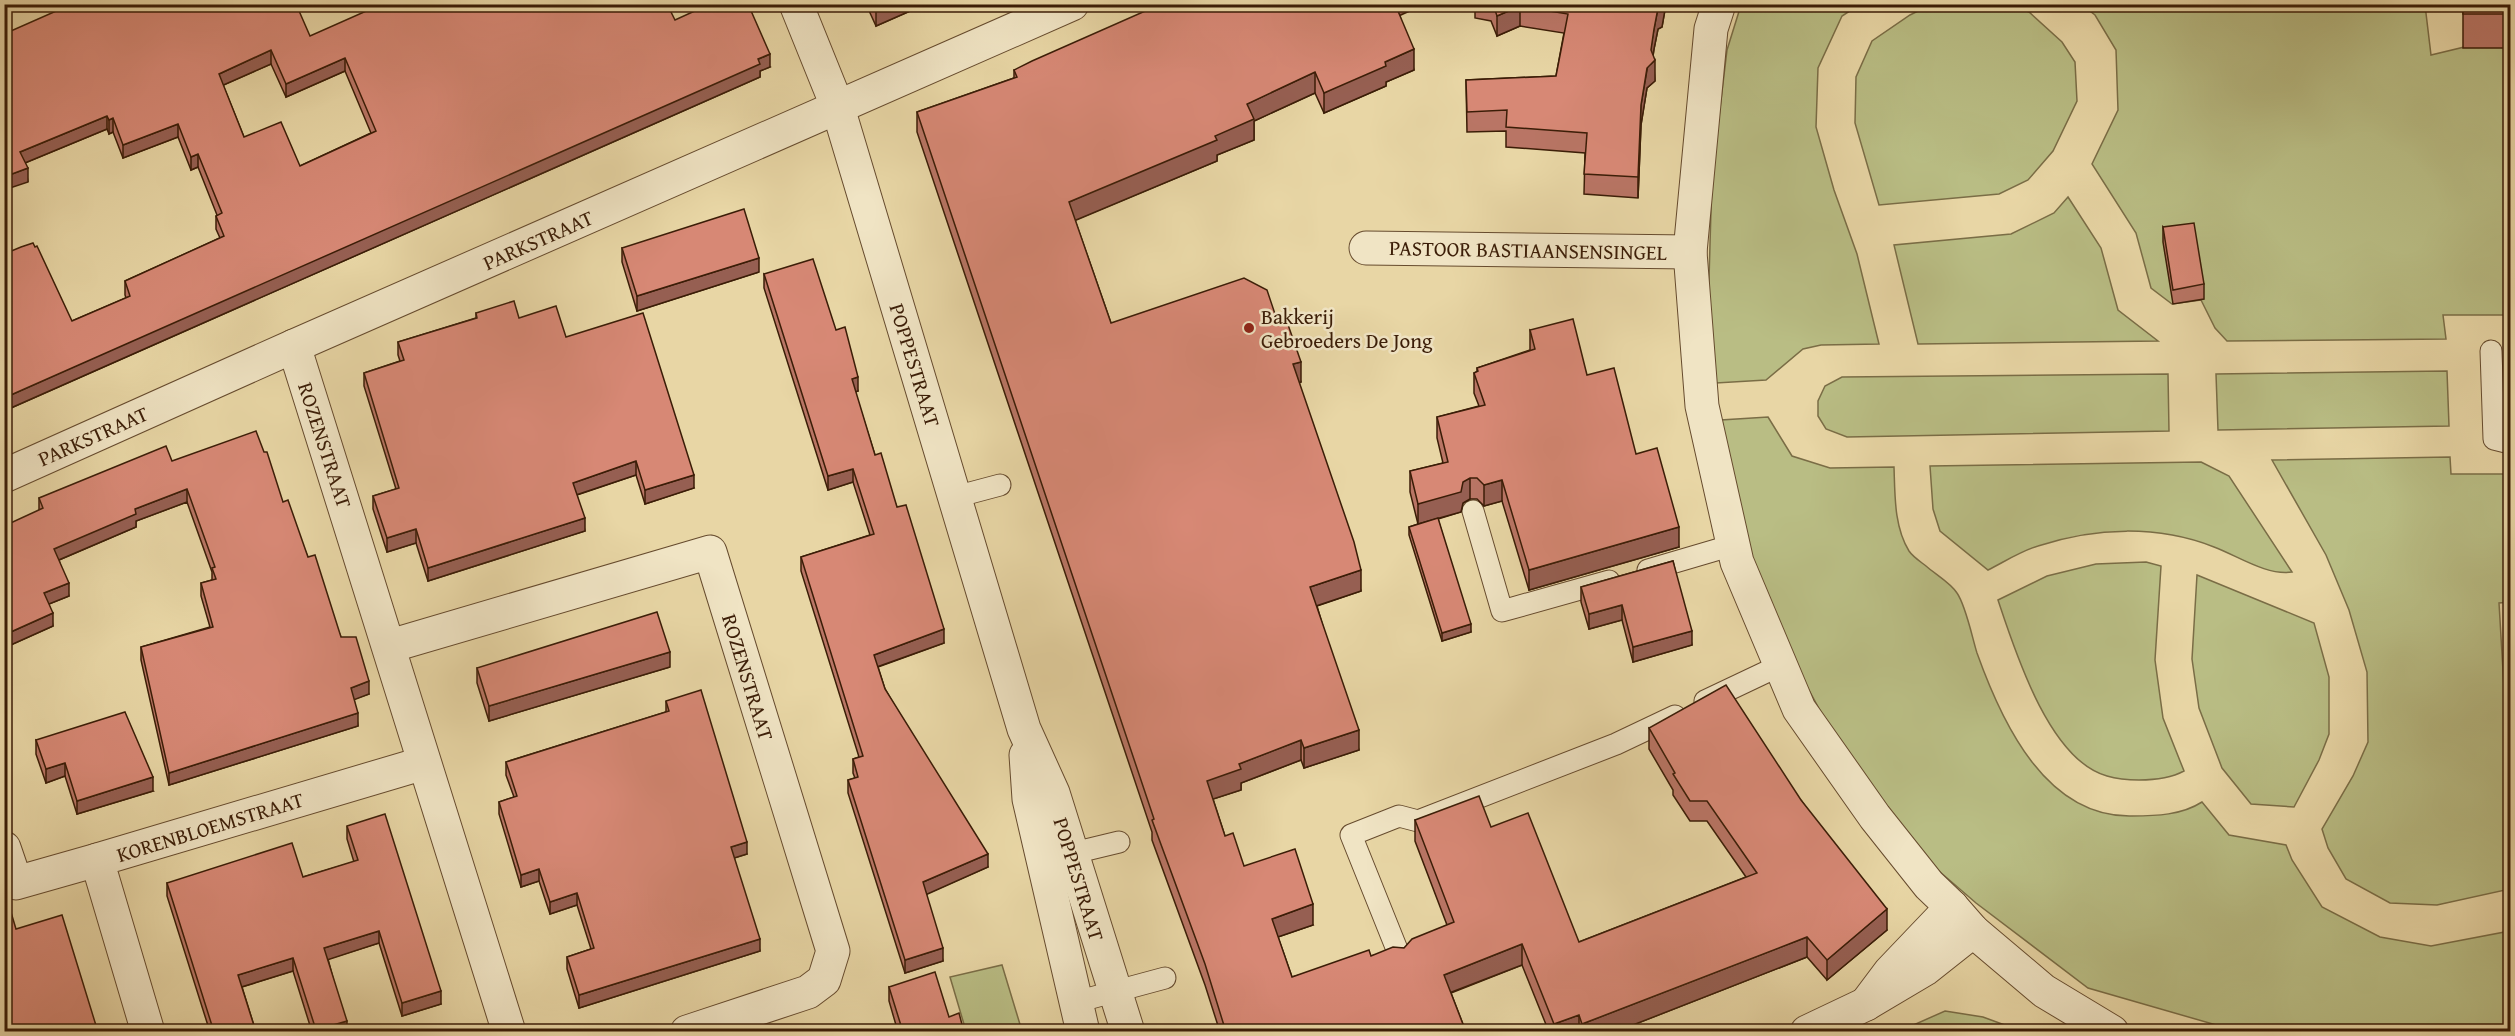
<svg xmlns="http://www.w3.org/2000/svg" width="2515" height="1036" font-family="'Gentium Book Plus',serif">
<rect width="100%" height="100%" fill="#e8d6a5"/>
<filter id="stains"><feTurbulence type="fractalNoise" baseFrequency=".00333" numOctaves="4"/><feColorMatrix values="0 0 0 0 .2 0 0 0 0 .09 0 0 0 0 .02 0 0 0 .5 -.17"/></filter>
<radialGradient id="worn" r=".72"><stop offset=".6" stop-color="#630" stop-opacity="0"/><stop offset="1" stop-color="#630" stop-opacity=".3"/></radialGradient>
<!-- green -->
<g fill="#b9bd84" stroke="#7a6d46" stroke-width="1.5">
<polygon points="1932,4 2013,5 2029,12 2062,42 2075,62 2077,101 2053,151 2028,180 1999,194 1879,205 1855,123 1856,77 1872,41 1910,15"/>
<polygon points="1741,5 1859,5 1842,16 1818,68 1816,127 1834,190 1857,254 1879,344 1821,345 1803,349 1766,380 1716,383 1708,314 1712,175 1727,50"/>
<polygon points="2082,5 2425,5 2431,55 2510,36 2510,315 2443,315 2446,339 2227,341 2215,328 2201,300 2172,304 2151,288 2136,233 2092,164 2118,110 2116,50 2095,15"/>
<polygon points="2068,197 2101,248 2118,310 2158,341 1918,344 1894,245 2011,234 2054,213"/>
<polygon points="2447,371 2449,426 2218,430 2216,374"/>
<polygon points="2168,374 2169,431 1847,437 1826,429 1818,416 1818,401 1825,386 1842,377"/>
<path d="M1768 417 1792 456 1830 468 1894 467C1895 495 1894 527 1909 551 1913 557 1921 562 1926 566 1935 574 1951 583 1957 593 1966 606 1972 637 1977 653 2002 723 2046 818 2132 816 2156 816 2182 815 2202 802L2229 835 2286 845 2292 860 2322 907 2380 937 2431 946 2510 931V1031H2237L2088 988 1976 903 1925 859 1842 751 1790 655 1745 541 1721 420Z"/>
<polygon points="2450,457 2451,474 2510,474 2510,602 2499,603 2510,790 2510,889 2437,905 2390,903 2346,879 2328,848 2322,829 2353,776 2368,742 2367,672 2349,610 2326,555 2272,460"/>
<path d="M2201 462 2229 476 2292 572C2267 576 2238 556 2214 547 2158 525 2095 527 2038 546 2021 551 2004 562 1988 570L1940 531 1933 509 1930 466Z"/>
<path d="M2146 562 2161 566 2155 660 2163 718 2184 771C2171 778 2154 780 2139 780 2128 780 2117 779 2107 776 2049 760 2015 651 1998 600L2047 576 2096 564Z"/>
<polygon points="2197,575 2314,623 2329,677 2329,734 2319,760 2294,807 2251,804 2222,768 2199,708 2192,659"/>
<polygon points="1002,965 1022,1031 966,1031 950,977"/>
<polygon points="1945,1011 1983,1017 2021,1031 1900,1031"/>
</g>
<g fill="none" stroke-linecap="round" stroke-linejoin="round">
<!-- service casing -->
<g stroke="#664b2e" stroke-width="23">
<g id="service">
<polyline points="2491,351 2494,439 2510,443"/>
<polyline points="955,497 1000,485"/>
<polyline points="1473,511 1502,611 1609,581"/>
<polyline points="1648,570 1733,545"/>
<polyline points="1705,701 1781,665"/>
<polyline points="1061,856 1119,842"/>
<polyline points="1400,957 1351,835 1399,816 1418,821 1616,744 1675,716"/>
<polyline points="1076,1002 1165,978"/>
</g>
</g>
<!-- minor casing -->
<g stroke="#664b2e" stroke-width="35">
<g id="minor">
<polyline points="1719,4 1711,29 1690,252 1702,406 1737,562 1799,709 1875,817 1929,885 1952,907"/>
<polyline points="1366,248 1690,252"/>
<polyline points="294,346 509,1032"/>
<polyline points="4,476 294,346 1072,4"/>
<polyline points="390,646 710,552 833,951 824,980 808,992 687,1032"/>
<polyline points="4,848 16,883 97,860"/>
<polyline points="148,1032 97,860 424,763"/>
</g>
</g>
<!-- tertiary casing -->
<g stroke="#664b2e" stroke-width="35">
<g id="tertiary">
<polyline points="796,4 838,108 1024,729 1053,793 1128,1032"/>
<polyline points="1026,755 1029,799 1083,1032"/>
<polyline points="1866,1004 1890,972 1952,907 1973,931 2044,991 2112,1032"/>
<polyline points="1807,1032 1866,1004 1925,969 1973,931"/>
</g>
</g>
<!-- service -->
<use href="#service" stroke="#f0e4c4" stroke-width="21"/>
<!-- minor -->
<use href="#minor" stroke="#f0e4c4" stroke-width="33"/>
<!-- tertiary -->
<use href="#tertiary" stroke="#f0e4c4" stroke-width="33"/>
</g>
<!-- wall -->
<g fill="#b97565" stroke="#3b1d07" stroke-width="1.5" fill-rule="evenodd">
<polygon points="866,4 917,4 917,8 876,26"/>
<polygon points="1475,4 1666,4 1662,27 1658,29 1654,49 1653,56 1655,81 1647,88 1641,125 1638,198 1584,194 1585,153 1506,147 1506,131 1467,132 1466,80 1556,76 1564,33 1520,26 1497,36 1491,21 1475,18"/>
<rect x="2463" y="4" width="48" height="44"/>
<polygon points="1400,16 1414,70 1386,82 1386,86 1324,113 1315,93 1254,121 1254,140 1217,155 1217,161 1075,220 1111,323 1277,320 1301,382 1299,383 1361,591 1317,606 1359,750 1304,768 1301,760 1241,783 1241,790 1213,799 1225,836 1244,866 1313,925 1278,937 1292,977 1371,956 1404,948 1447,925 1415,841 1415,820 1491,827 1579,942 1746,877 1707,821 1690,821 1673,795 1673,790 1649,749 1649,728 1801,800 1887,930 1827,980 1807,957 1615,1032 1549,1032 1522,965 1451,993 1466,1032 1220,1032 1205,985 1152,840 1152,832 917,132 917,112 1014,78 1014,70"/>
<path d="M675 20 770 67 760 71V77L4 411V254L72 321 126 298 125 295V281L220 238 216 229V216L217 215 198 167 191 170 178 137 123 158 113 132 109 134 107 129 25 163 28 182 4 34 310 36ZM271 64 286 97 345 71 371 133 300 166 244 137 223 85Z"/>
<polygon points="2163,227 2204,284 2204,299 2173,304 2163,242"/>
<polygon points="622,248 759,272 637,311 622,262"/>
<polygon points="764,274 836,330 858,391 855,392 875,455 897,507 944,643 878,667 885,689 988,867 926,894 943,961 905,973 848,793 848,780 855,778 853,773 853,759 859,757 801,571 801,557 870,535 853,482 828,490 764,288"/>
<polygon points="476,313 519,318 566,337 694,488 645,504 636,475 577,495 585,531 428,581 416,543 387,552 373,509 373,496 396,489 364,386 364,373 400,361 398,355 398,342 476,318"/>
<polygon points="1530,330 1587,375 1636,454 1679,547 1529,590 1502,501 1484,506 1477,499 1470,499 1463,503 1461,512 1438,519 1471,632 1442,641 1409,535 1409,527 1418,524 1410,492 1410,471 1443,463 1437,438 1437,417 1479,406 1474,393 1474,373 1477,372 1477,368 1530,350"/>
<polygon points="172,461 283,502 308,557 341,637 369,694 354,699 358,726 169,785 141,660 141,647 210,627 201,596 201,583 212,580 212,572 187,502 136,521 136,527 59,560 69,596 49,604 53,626 4,648 39,510 39,498"/>
<polygon points="1673,561 1692,645 1633,662 1622,620 1589,629 1581,602 1581,587"/>
<polygon points="670,667 489,721 477,683 477,668"/>
<polygon points="666,701 747,854 734,858 760,951 579,1008 567,969 567,957 591,949 577,905 550,914 539,881 521,887 499,814 499,802 514,797 506,775 506,762 666,712"/>
<polygon points="36,740 153,791 77,814 65,776 46,783 36,754"/>
<polygon points="347,826 441,1004 402,1016 379,943 328,959 347,1032 312,1032 293,971 242,987 256,1032 210,1032 167,896 167,883 303,877 354,862 347,839"/>
<polygon points="889,987 949,1017 964,1032 898,1032 889,1001"/>
</g>
<!-- shaded-wall -->
<g fill="#965f52" stroke="#3b1d07" stroke-width="1.5">
<polygon points="889,4 917,4 917,8 876,26 876,10"/>
<polygon points="1392,4 1425,4 1392,19"/>
<polygon points="1662,4 1666,4 1662,27 1658,29 1654,49 1652,63 1655,60 1655,81 1647,88 1641,125 1638,198 1638,177 1641,105 1654,29 1658,8"/>
<polygon points="1520,6 1520,26 1497,36 1497,16"/>
<polygon points="1414,49 1414,70 1386,82 1386,86 1324,113 1324,93 1385,62"/>
<polygon points="271,50 271,64 219,87 219,74"/>
<polygon points="770,54 770,67 760,71 760,77 4,411 4,398"/>
<polygon points="345,58 345,71 286,97 286,84"/>
<polygon points="1315,72 1315,93 1254,121 1254,140 1217,155 1217,161 1069,223 1069,202 1215,136 1247,104"/>
<polygon points="107,116 107,129 20,165 20,152"/>
<polygon points="113,118 113,132 109,134 109,120"/>
<polygon points="178,124 178,137 123,158 123,145"/>
<polygon points="198,154 198,167 191,170 191,157"/>
<polygon points="28,168 28,182 4,190 4,177"/>
<polygon points="759,258 759,272 637,311 637,296"/>
<polygon points="1301,362 1301,382 1293,385 1293,364"/>
<polygon points="858,377 858,391 852,393 852,379"/>
<polygon points="636,461 636,475 573,496 573,483"/>
<polygon points="853,469 853,482 828,490 828,476"/>
<polygon points="694,475 694,488 645,504 645,490"/>
<polygon points="1470,478 1470,499 1463,503 1461,512 1418,524 1418,504"/>
<polygon points="1502,480 1502,501 1484,506 1484,485"/>
<polygon points="187,489 187,502 136,521 136,527 54,562 54,549 135,509"/>
<polygon points="585,518 585,531 428,581 428,568"/>
<polygon points="1679,527 1679,547 1529,590 1529,570"/>
<polygon points="416,529 416,543 387,552 387,538"/>
<polygon points="1361,570 1361,591 1310,608 1310,587"/>
<polygon points="69,583 69,596 44,606 44,593"/>
<polygon points="1622,605 1622,620 1589,629 1589,614"/>
<polygon points="53,613 53,626 4,648 4,635"/>
<polygon points="1471,624 1471,632 1442,641 1442,633"/>
<polygon points="944,629 944,643 874,668 874,655"/>
<polygon points="1692,631 1692,645 1633,662 1633,647"/>
<polygon points="670,652 670,667 489,721 489,706"/>
<polygon points="369,681 369,694 351,701 351,688"/>
<polygon points="358,713 358,726 169,785 169,773"/>
<polygon points="1359,730 1359,750 1304,768 1304,748"/>
<polygon points="1301,740 1301,760 1241,783 1241,790 1207,801 1207,781 1239,764"/>
<polygon points="65,763 65,776 46,783 46,769"/>
<polygon points="153,777 153,791 77,814 77,801"/>
<polygon points="747,842 747,854 731,859 731,847"/>
<polygon points="988,854 988,867 923,896 923,882"/>
<polygon points="539,869 539,881 521,887 521,875"/>
<polygon points="577,893 577,905 550,914 550,902"/>
<polygon points="1313,904 1313,925 1272,939 1272,919"/>
<polygon points="1887,909 1887,930 1827,980 1827,960"/>
<polygon points="379,931 379,943 324,961 324,948"/>
<polygon points="1807,937 1807,957 1615,1032 1582,1032 1582,1024"/>
<polygon points="760,939 760,951 579,1008 579,995"/>
<polygon points="1522,944 1522,965 1444,995 1444,975"/>
<polygon points="943,948 943,961 905,973 905,960"/>
<polygon points="293,958 293,971 238,988 238,975"/>
<polygon points="441,991 441,1004 402,1016 402,1003"/>
<polygon points="1579,1015 1579,1032 1554,1032 1554,1024"/>
<polygon points="347,1021 347,1032 316,1032 316,1030"/>
</g>
<!-- building -->
<g fill="#d78875" stroke="#3b1d07" stroke-width="1.5" fill-rule="evenodd">
<path d="M72 4H296L310 36 382 4H667L675 20 710 4H748L770 54 758 59 760 64 4 398V254L21 247 33 243 35 247 37 246 72 321 130 296 125 281 224 236 216 216 222 213 198 154 191 157 178 124 123 145 113 118 109 120 107 116 20 152 28 168 4 177V34ZM271 50 286 84 345 58 376 131 300 166 281 122 244 137 219 74Z"/>
<polygon points="873,4 889,4 876,10"/>
<polygon points="1161,4 1395,4 1414,49 1385,62 1386,66 1324,93 1315,72 1247,104 1254,119 1215,136 1217,140 1069,202 1111,323 1244,278 1267,290 1277,320 1285,316 1301,362 1293,364 1354,542 1361,570 1310,587 1359,730 1304,748 1301,740 1239,764 1241,769 1207,781 1225,836 1233,833 1244,866 1295,849 1313,904 1272,919 1292,977 1369,950 1371,956 1393,947 1404,948 1412,939 1454,922 1415,820 1479,796 1491,827 1528,813 1579,942 1757,873 1707,801 1690,801 1673,774 1675,773 1649,728 1726,685 1801,800 1887,909 1827,960 1807,937 1582,1024 1579,1015 1554,1024 1522,944 1444,975 1466,1032 1226,1032 1205,964 1152,820 1154,819 1152,813 917,112 1017,77 1014,70 1032,61"/>
<polygon points="1493,4 1662,4 1662,7 1658,8 1654,29 1651,50 1655,60 1647,68 1641,105 1638,177 1584,174 1587,133 1506,127 1507,110 1467,112 1466,80 1556,76 1568,14 1520,6 1497,16"/>
<rect x="2463" y="4" width="48" height="10"/>
<polygon points="744,209 759,258 637,296 622,248"/>
<polygon points="2194,223 2204,284 2173,290 2163,227"/>
<polygon points="813,259 836,330 845,327 858,377 852,379 875,455 881,453 897,507 906,505 944,629 874,655 885,689 988,854 923,882 943,948 905,960 848,780 858,777 853,759 863,756 801,557 874,534 853,469 828,476 764,274"/>
<polygon points="514,301 519,318 556,306 566,337 643,313 694,475 645,490 636,461 573,483 585,518 428,568 416,529 387,538 373,496 399,488 364,373 404,360 398,342 477,318 476,313"/>
<polygon points="1573,319 1587,375 1614,368 1636,454 1657,448 1679,527 1529,570 1502,480 1484,485 1477,478 1470,478 1463,482 1461,492 1418,504 1410,471 1448,462 1437,417 1485,405 1474,373 1478,371 1477,368 1535,349 1530,330"/>
<polygon points="256,431 264,452 267,452 283,502 288,500 308,557 315,555 341,637 356,637 369,681 351,688 358,713 169,773 141,647 213,627 201,583 216,579 212,568 215,567 187,489 135,509 136,514 54,549 69,583 44,593 53,613 4,635 4,526 43,508 39,498 166,446 172,461"/>
<polygon points="1438,518 1471,624 1442,633 1409,527"/>
<polygon points="1673,561 1692,631 1633,647 1622,605 1589,614 1581,587"/>
<polygon points="657,612 670,652 489,706 477,668"/>
<polygon points="701,690 747,842 731,847 760,939 579,995 567,957 594,948 577,893 550,902 539,869 521,875 499,802 517,796 506,762 669,711 666,701"/>
<polygon points="125,712 153,777 77,801 65,763 46,769 36,740"/>
<polygon points="385,814 441,991 402,1003 379,931 324,948 347,1021 316,1030 293,958 238,975 256,1032 214,1032 167,883 292,843 303,877 358,860 347,826"/>
<polygon points="10,909 16,929 62,915 98,1032 4,1032 4,911"/>
<polygon points="935,972 949,1017 959,1013 964,1032 903,1032 889,987"/>
</g>
<!-- markers -->
<circle fill="#8f2418" stroke="#f0e4c4" stroke-width="2" cx="1249" cy="328" r="6"/>
<g text-anchor="middle" dominant-baseline="central" stroke-width="5" stroke-linejoin="round" paint-order="stroke">
<!-- street labels -->
<g font-size="21" fill="#3b1d07" stroke="#f0e4c4">
<text transform="translate(538 240) rotate(-24)">PARKSTRAAT</text>
<text transform="translate(1528 250) rotate(1)">PASTOOR BASTIAANSENSINGEL</text>
<text transform="translate(915 365) rotate(73)">POPPESTRAAT</text>
<text transform="translate(93 436) rotate(-24)">PARKSTRAAT</text>
<text transform="translate(325 445) rotate(72)">ROZENSTRAAT</text>
<text transform="translate(748 677) rotate(73)">ROZENSTRAAT</text>
<text transform="translate(210 827) rotate(-17)">KORENBLOEMSTRAAT</text>
<text transform="translate(1079 879) rotate(73)">POPPESTRAAT</text>
</g>
<!-- poi labels -->
<g font-size="21" fill="#3b1d07" stroke="#f0e4c4" text-anchor="start">
<text x="1261" y="316">Bakkerij<tspan x="1261" dy="24">Gebroeders De Jong</tspan></text>
</g>
</g>
<!-- margin -->
<rect width="2515" height="1036" fill="none" stroke="#e8d6a5" stroke-width="24"/>
<rect x="6" y="6" width="2503" height="1024" fill="none" stroke="#3b1d07" stroke-width="3"/>
<rect x="12" y="12" width="2491" height="1012" fill="none" stroke="#3b1d07" stroke-width="1.5"/>
<rect width="100%" height="100%" filter="url(#stains)"/>
<rect width="100%" height="100%" fill="url(#worn)"/>
</svg>
